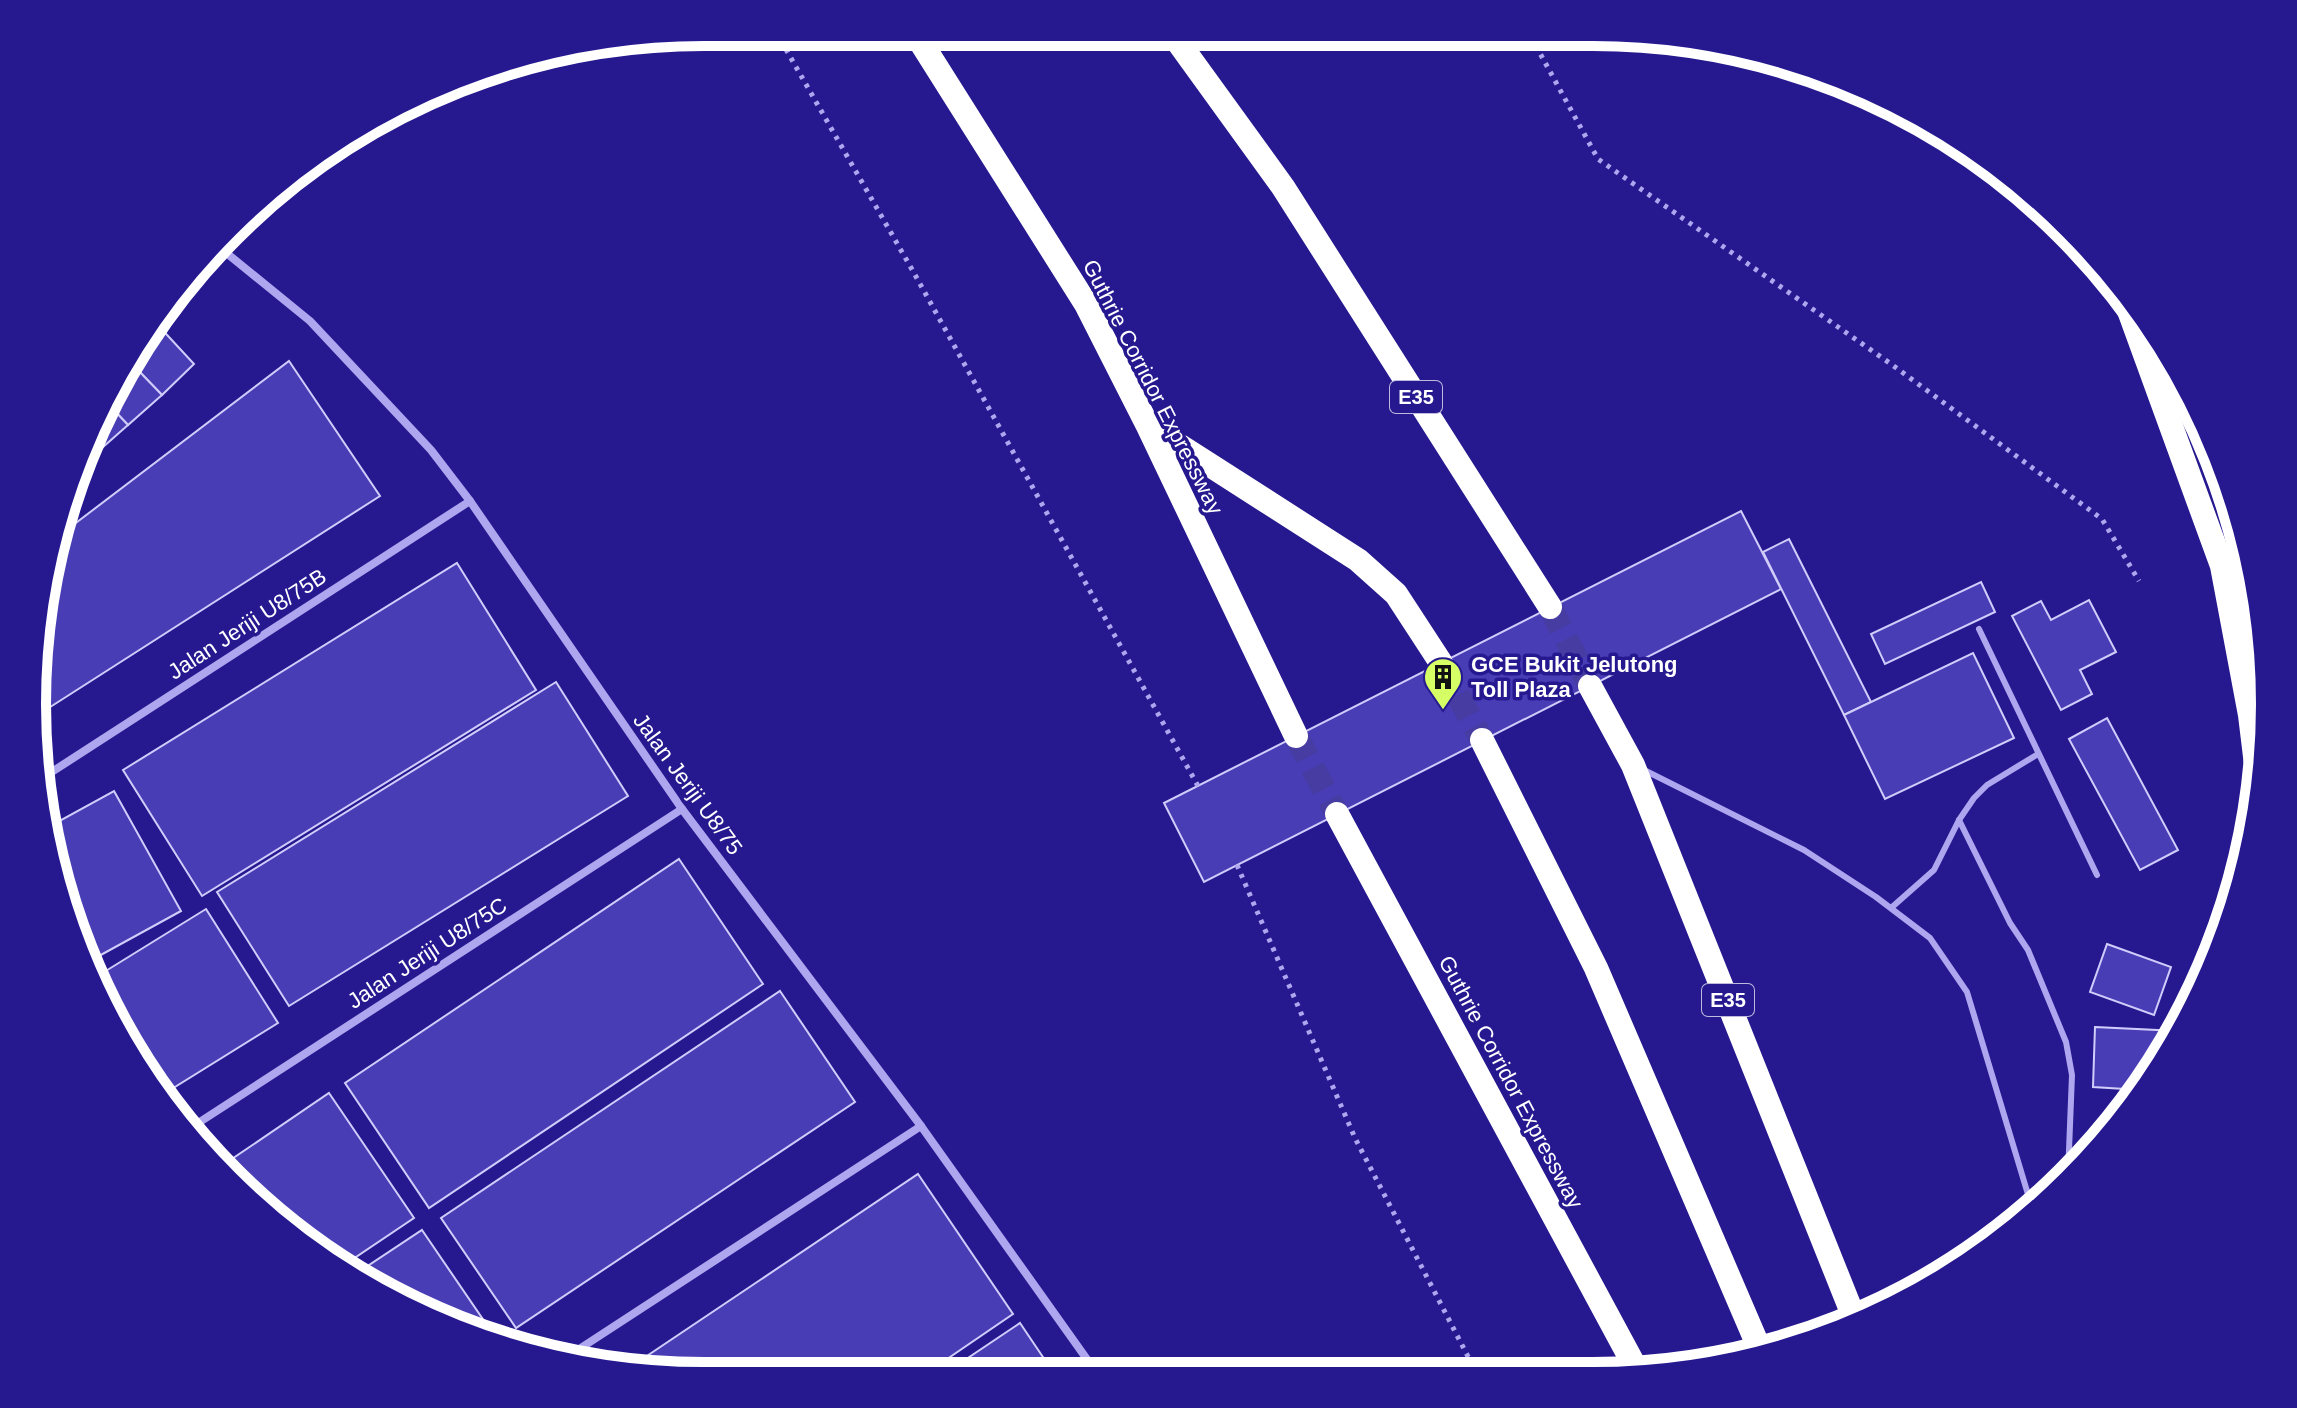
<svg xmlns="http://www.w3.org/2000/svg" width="2297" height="1408" font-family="Helvetica,sans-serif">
<rect width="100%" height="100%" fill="#261990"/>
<!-- building -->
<g fill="#493db6" stroke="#d1cdfb" stroke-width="2">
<polygon points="156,323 194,364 162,395 133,365"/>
<polygon points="289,361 380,496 44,711 33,695 60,535"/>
<polygon points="133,365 162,395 128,425 111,407"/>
<polygon points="111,407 128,425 94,455 89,449"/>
<polygon points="89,449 94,455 76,472"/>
<polygon points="1741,511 1781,589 1204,882 1164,803"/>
<polygon points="1789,539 1871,702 1844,715 1763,552"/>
<polygon points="457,563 536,690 202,896 123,770"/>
<polygon points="1981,582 1995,612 1885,664 1871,634"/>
<polygon points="2089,600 2116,652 2080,670 2092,694 2061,710 2012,616 2041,601 2051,620"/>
<polygon points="1973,653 2014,738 1885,799 1844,715"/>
<polygon points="556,682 628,796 289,1006 217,892"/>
<polygon points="2107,718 2178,850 2140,870 2069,739"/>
<polygon points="114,791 181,911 88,962 68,920 52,825"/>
<polygon points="679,859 763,984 429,1208 345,1083"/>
<polygon points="206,909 278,1023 162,1095 146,1078 96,977"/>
<polygon points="2107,944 2171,967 2154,1015 2090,992"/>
<polygon points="780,991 855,1102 516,1328 441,1218"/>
<polygon points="2095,1027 2177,1031 2141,1090 2093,1087"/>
<polygon points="329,1093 414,1218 344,1265 295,1237 226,1163"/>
<polygon points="918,1174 1013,1314 928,1372 626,1370"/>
<polygon points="422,1230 495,1337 447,1325 357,1273"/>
<polygon points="1020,1323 1053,1372 947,1372"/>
</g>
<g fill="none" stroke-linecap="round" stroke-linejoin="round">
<!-- highway-tunnel -->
<g stroke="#473ca1" stroke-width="24" stroke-dasharray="24 12" stroke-linecap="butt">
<polyline points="1550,607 1590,686"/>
<polyline points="1441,663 1482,740"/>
<polyline points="1296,736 1337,814"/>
</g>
<!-- path -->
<g stroke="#aea6ef" stroke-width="5" stroke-dasharray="4 6" stroke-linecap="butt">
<polyline points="776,32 914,273 1198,786"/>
<polyline points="1531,37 1598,159 1891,364 2102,519 2139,581"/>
<polyline points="1760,59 1881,101"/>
<polyline points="1237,865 1355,1138 1477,1374"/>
</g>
<!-- lane -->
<g stroke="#aea6ef" stroke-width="6">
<polyline points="1979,629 2097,875"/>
<polyline points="1644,770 1804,850 1876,897 1930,938 1967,992 2033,1211"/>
<polyline points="1959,820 2010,923 2028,950 2066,1042 2072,1075 2068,1175"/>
<polyline points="1891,908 1934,870 1959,820 1974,798 1987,785 2038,754"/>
</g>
<!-- street -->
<g stroke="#aea6ef" stroke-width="8">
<polyline points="219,247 310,321 431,450 470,501 682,809 921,1126 1096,1372"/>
<polyline points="44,777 470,501"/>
<polyline points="192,1127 682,809"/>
<polyline points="567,1357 921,1126"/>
</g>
<!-- highway -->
<g stroke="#fff" stroke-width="24">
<polyline points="915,33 1086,304 1148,426 1296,736"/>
<polyline points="1173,35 1283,187 1550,607"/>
<polyline points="2124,297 2222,566 2250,715 2258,781"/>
<polyline points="1149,426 1358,560 1396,594 1441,663"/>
<polyline points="1590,686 1633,765 1855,1320"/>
<polyline points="1482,740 1596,968 1760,1350"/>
<polyline points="1337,814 1639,1374"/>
</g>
</g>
<!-- icons -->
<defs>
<g id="building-pin" transform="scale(2)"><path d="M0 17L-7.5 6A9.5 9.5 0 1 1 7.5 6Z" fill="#d6ff65" stroke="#261990"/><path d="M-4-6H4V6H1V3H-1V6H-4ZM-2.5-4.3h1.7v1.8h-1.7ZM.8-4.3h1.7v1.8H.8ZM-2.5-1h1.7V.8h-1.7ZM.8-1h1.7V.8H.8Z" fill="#111"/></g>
</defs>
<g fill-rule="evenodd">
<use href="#building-pin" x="1443" y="677"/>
</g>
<g text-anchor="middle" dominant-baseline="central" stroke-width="7" stroke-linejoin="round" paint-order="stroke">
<!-- shield labels -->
<g fill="#261990" stroke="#bebade" stroke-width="2">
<rect x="1390" y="381" width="52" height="32" rx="6"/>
<rect x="1702" y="984" width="52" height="32" rx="6"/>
</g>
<g font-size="20" font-weight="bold" fill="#fff">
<text x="1416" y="397">E35</text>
<text x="1728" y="1000">E35</text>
</g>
<!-- street labels -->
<g font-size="22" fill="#fff" stroke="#261990">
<text transform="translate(1153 387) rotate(63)">Guthrie Corridor Expressway</text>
<text transform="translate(247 624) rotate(-33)">Jalan Jeriji U8/75B</text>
<text transform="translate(688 784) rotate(54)">Jalan Jeriji U8/75</text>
<text transform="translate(427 953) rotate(-33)">Jalan Jeriji U8/75C</text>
<text transform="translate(1511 1082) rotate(62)">Guthrie Corridor Expressway</text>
</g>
<!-- poi labels -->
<g font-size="22" font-weight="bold" fill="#fff" stroke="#261990" text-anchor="start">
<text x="1471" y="664">GCE Bukit Jelutong<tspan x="1471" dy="25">Toll Plaza</tspan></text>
</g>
</g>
<!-- crop -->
<path d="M0 0H2297V1408H0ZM704 46H1593A658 658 0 0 1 2251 704V704A658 658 0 0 1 1593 1362H704A658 658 0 0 1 46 704V704A658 658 0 0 1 704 46Z" fill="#261990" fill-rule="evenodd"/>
<path fill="none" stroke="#fff" stroke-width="10" d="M704 46H1593A658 658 0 0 1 2251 704V704A658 658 0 0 1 1593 1362H704A658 658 0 0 1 46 704V704A658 658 0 0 1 704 46Z"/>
</svg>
